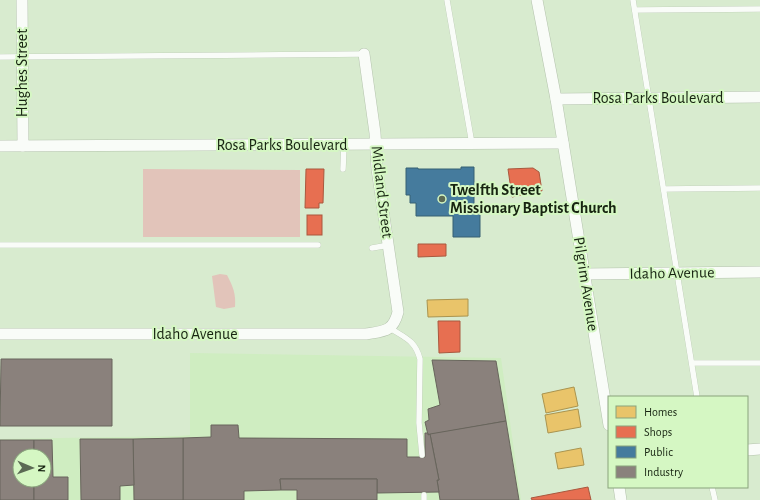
<svg xmlns="http://www.w3.org/2000/svg" width="760" height="500" font-family="'Alegreya Sans',sans-serif">
<rect width="100%" height="100%" fill="#d8ebcf"/>
<!-- built -->
<path fill="#cfedc1" fill-rule="evenodd" d="M190 353 501 358 521 500H0V439L178 436 190 435ZM20 456H44V480H20Z"/>
<!-- green -->
<g fill="#e2c4ba">
<polygon points="143,169 300,170 300,237 143,237"/>
<path d="M220 274 227 275C233 287 236 293 235 307L224 309 216 307 212 276Z"/>
</g>
<!-- homes -->
<g fill="#e9c46a" stroke="#aa944f">
<polygon points="468,299 468,316 428,317 427,300"/>
<polygon points="574,387 578,406 546,413 542,394"/>
<polygon points="578,409 581,427 548,433 545,415"/>
<polygon points="581,448 584,465 558,469 555,453"/>
</g>
<!-- shops -->
<g fill="#e76f51" stroke="#a9583e">
<polygon points="533,168 539,172 542,191 512,197 508,169"/>
<polygon points="306,169 324,169 323,203 319,203 319,208 305,208"/>
<rect x="307" y="215" width="15" height="20"/>
<polygon points="418,244 446,244 446,256 418,257"/>
<polygon points="438,321 460,321 460,352 439,353"/>
<polygon points="588,487 591,500 532,500 531,498"/>
</g>
<!-- public -->
<polygon fill="#457b9d" stroke="#376173" points="461,167 474,167 474,214 480,214 480,237 453,237 453,216 416,216 416,203 410,203 410,195 406,195 406,168 418,168 418,169 461,169"/>
<!-- industry -->
<g fill="#8a817c" stroke="#68655c">
<polygon points="1,359 112,359 112,426 0,426"/>
<polygon points="432,360 496,361 506,421 428,435 425,422 429,420 428,409 440,405"/>
<polygon points="506,421 519,500 440,500 437,480 439,480 430,434"/>
<polygon points="211,425 238,425 239,438 407,439 407,457 425,457 425,433 428,433 428,435 430,434 439,480 437,480 439,492 377,493 377,479 280,479 281,490 244,491 244,500 183,500 183,438 211,437"/>
<polygon points="183,438 183,500 134,500 133,439"/>
<polygon points="80,439 133,439 134,485 120,486 120,500 81,500"/>
<polygon points="0,440 34,440 34,456 20,456 20,480 34,480 34,500 0,500"/>
<polygon points="34,440 52,440 53,477 68,477 68,500 34,500 34,480 44,480 44,456 34,456"/>
<polygon points="280,479 377,479 377,500 297,500 297,490 281,490"/>
</g>
<g fill="none" stroke-linecap="round" stroke-linejoin="round">
<!-- lane casing -->
<g stroke="#b4c3ad" stroke-width="6">
<g id="lane">
<polyline points="447,0 472,144"/>
<polyline points="633,0 697,397"/>
<polyline points="635,10 760,9"/>
<polyline points="0,57 364,54"/>
<polyline points="343,169 344,145"/>
<polyline points="664,189 760,188"/>
<polyline points="0,245 318,245"/>
<polyline points="372,248 389,245"/>
<path d="M390 328C405 338 415 340 420 359L419 423 422 455"/>
<polyline points="692,363 760,363"/>
<polyline points="712,487 715,500"/>
<polyline points="424,495 424,500"/>
</g>
</g>
<!-- street casing -->
<g stroke="#b4c3ad" stroke-width="12">
<g id="street">
<polyline points="22,0 23,146"/>
<polyline points="537,0 556,99 609,425"/>
<polyline points="556,99 760,97"/>
<polyline points="0,146 563,143"/>
<polyline points="584,274 760,272"/>
<path d="M0 334H366C384 331 393 332 398 312L377 169 375 133 364 54"/>
<polyline points="747,450 760,449"/>
<polyline points="619,487 621,500"/>
</g>
</g>
<!-- lane -->
<use href="#lane" stroke="#f9fcf8" stroke-width="5.5"/>
<!-- street -->
<use href="#street" stroke="#f9fcf8" stroke-width="11"/>
</g>
<!-- markers -->
<circle fill="#5b6a54" stroke="#d5f7c3" stroke-width="1.5" cx="442" cy="199" r="4"/>
<g text-anchor="middle" dominant-baseline="central" stroke-width="4" stroke-linejoin="round" paint-order="stroke">
<!-- street labels -->
<g font-size="16" fill="#172411" stroke="#d5f7c3">
<text transform="translate(22 73) rotate(-90)">Hughes Street</text>
<text x="658" y="98">Rosa Parks Boulevard</text>
<text x="282" y="145">Rosa Parks Boulevard</text>
<text transform="translate(382 192) rotate(83)">Midland Street</text>
<text transform="translate(672 273) rotate(-1)">Idaho Avenue</text>
<text transform="translate(586 284) rotate(81)">Pilgrim Avenue</text>
<text x="195" y="334">Idaho Avenue</text>
</g>
<!-- poi labels -->
<g font-size="16" font-weight="bold" fill="#172411" stroke="#d5f7c3" text-anchor="start">
<text x="450" y="190">Twelfth Street<tspan x="450" dy="18">Missionary Baptist Church</tspan></text>
</g>
</g>
<!-- legend -->
<rect x="608" y="396" width="140" height="92" fill="#d5f7c3" stroke="#89a37c"/>
<rect x="616" y="406" width="20" height="12" fill="#e9c46a" stroke="#89a37c"/>
<text x="644" y="416" font-size="12" fill="#172411">Homes</text>
<rect x="616" y="426" width="20" height="12" fill="#e76f51" stroke="#89a37c"/>
<text x="644" y="436" font-size="12" fill="#172411">Shops</text>
<rect x="616" y="446" width="20" height="12" fill="#457b9d" stroke="#89a37c"/>
<text x="644" y="456" font-size="12" fill="#172411">Public</text>
<rect x="616" y="466" width="20" height="12" fill="#8a817c" stroke="#89a37c"/>
<text x="644" y="476" font-size="12" fill="#172411">Industry</text>
<!-- north arrow -->
<g transform="translate(32 468) rotate(92)"><circle r="19" fill="#d5f7c3" stroke="#89a37c"/>
<path d="M0-3L7 15L0 10L-7 15Z" fill="#5b6a54"/>
<text y="-6" font-size="11" font-weight="bold" text-anchor="middle" fill="#172411">N</text>
</g>
</svg>
